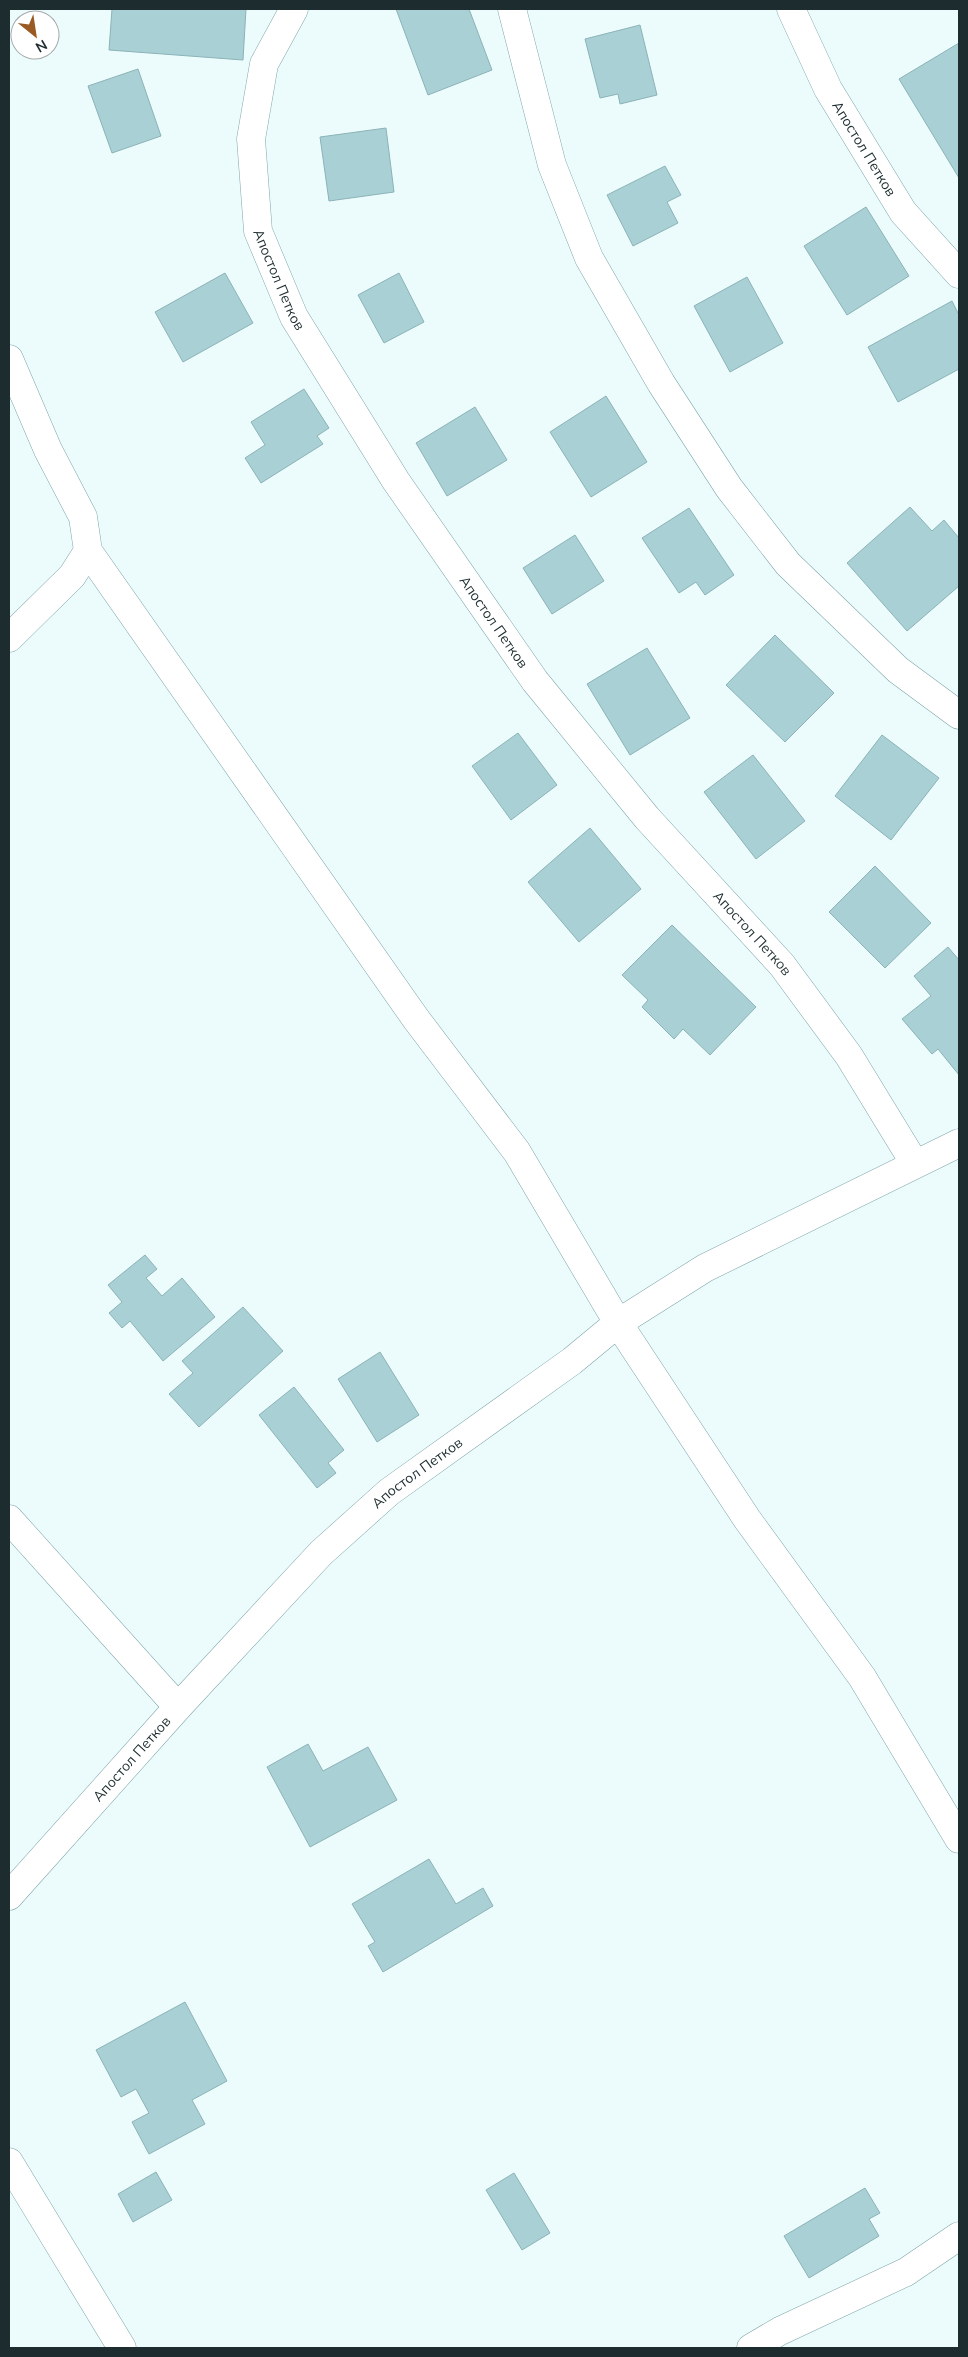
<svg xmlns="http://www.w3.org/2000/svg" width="968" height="2357" font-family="Mulish,sans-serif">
<rect width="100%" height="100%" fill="#ecfcfd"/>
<!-- building -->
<g fill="#a9d0d4" stroke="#8cb3b7">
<polygon points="112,9 246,9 243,60 109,50"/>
<polygon points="396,9 469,9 492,70 428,95"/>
<polygon points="640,25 657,95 620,104 618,94 600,98 585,39"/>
<polygon points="959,43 959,178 899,79"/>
<polygon points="138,69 161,136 112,153 88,86"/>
<polygon points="386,128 394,192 329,201 320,137"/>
<polygon points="665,166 681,195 667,202 678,223 633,246 607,195"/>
<polygon points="866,207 909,276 847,315 804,246"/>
<polygon points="225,273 253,323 183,362 155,312"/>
<polygon points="399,273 424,322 384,343 358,295"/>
<polygon points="747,277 783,343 730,372 694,306"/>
<polygon points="952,301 959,315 959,369 898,402 868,347"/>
<polygon points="304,389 329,428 317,436 323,444 261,483 245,458 265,445 251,422"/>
<polygon points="606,396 647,462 591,497 550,432"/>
<polygon points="475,407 507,460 447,496 416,443"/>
<polygon points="910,507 932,531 944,520 959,538 959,586 907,631 847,563"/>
<polygon points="689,508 734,575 705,595 696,582 679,593 642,538"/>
<polygon points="575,535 604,581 552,614 523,568"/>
<polygon points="775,635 834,693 785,742 726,685"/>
<polygon points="647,648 690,718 630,755 587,684"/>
<polygon points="518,733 557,785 511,820 472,766"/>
<polygon points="882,735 939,778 891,840 835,796"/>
<polygon points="753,755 805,821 756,859 704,792"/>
<polygon points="590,828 641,889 579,942 528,882"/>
<polygon points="875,866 931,923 885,968 829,912"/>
<polygon points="672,925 756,1007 710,1055 683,1029 674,1039 642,1007 648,1000 622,975"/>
<polygon points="948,947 959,960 959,1075 938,1049 932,1054 902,1019 931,996 914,976"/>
<polygon points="145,1255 157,1269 146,1278 162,1296 182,1278 215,1317 163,1361 130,1321 122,1328 109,1313 122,1302 108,1285"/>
<polygon points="243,1307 283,1351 199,1427 169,1394 193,1373 182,1361"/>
<polygon points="380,1352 419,1415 377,1442 338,1379"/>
<polygon points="294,1387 344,1450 328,1463 336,1473 317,1488 259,1415"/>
<polygon points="308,1744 323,1771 368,1747 397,1800 310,1847 267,1767"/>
<polygon points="429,1859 456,1904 483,1888 493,1906 383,1972 368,1946 375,1942 352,1904"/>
<polygon points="185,2002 227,2081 192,2100 205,2124 149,2154 132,2122 149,2113 136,2089 121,2097 96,2050"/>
<polygon points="156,2172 172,2200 133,2222 118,2194"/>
<polygon points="514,2173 550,2233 522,2250 486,2190"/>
<polygon points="865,2188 880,2213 869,2219 879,2236 809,2278 784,2236"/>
</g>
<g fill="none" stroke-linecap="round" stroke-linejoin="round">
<!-- minor casing -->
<g stroke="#7fa5a9" stroke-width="29">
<g id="minor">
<path id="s1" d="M294 9 264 64 251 139 258 231 294 317 396 481 535 681 647 818 782 965 849 1056 915 1164"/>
<polyline points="512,9 552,165 589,258 661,383 729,488 788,564 898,670 959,715"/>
<path id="s2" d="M791 9 828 89 903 212 959 274"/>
<polyline points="9,359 48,450 83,517 88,551 72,576 9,638"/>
<polyline points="88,551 416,1019 517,1152 618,1323 747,1519 862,1677 959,1839"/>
<polyline points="9,1519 178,1707"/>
<path id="s3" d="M9 1896 178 1707 321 1553 389 1492 572 1361 618 1323 705 1268 959 1143"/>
<polyline points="9,2162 122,2348"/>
<polyline points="751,2348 780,2331 906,2272 959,2236"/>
</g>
</g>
<!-- minor -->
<use href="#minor" stroke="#fff" stroke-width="28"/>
</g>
<g text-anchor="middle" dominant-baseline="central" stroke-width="4" stroke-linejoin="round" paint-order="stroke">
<!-- street labels -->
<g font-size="14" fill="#1d2c2e" stroke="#fff">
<text stroke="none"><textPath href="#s2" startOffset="158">Апостол Петков</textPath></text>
<text stroke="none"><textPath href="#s1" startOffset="284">Апостол Петков</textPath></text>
<text stroke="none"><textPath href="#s1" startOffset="689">Апостол Петков</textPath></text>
<text stroke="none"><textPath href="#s1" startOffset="1094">Апостол Петков</textPath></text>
<text stroke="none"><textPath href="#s3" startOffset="589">Апостол Петков</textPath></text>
<text stroke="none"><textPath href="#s3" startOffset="184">Апостол Петков</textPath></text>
</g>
</g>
<!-- border -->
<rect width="968" height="2357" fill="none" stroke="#1d2c2e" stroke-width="20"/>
<!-- north arrow -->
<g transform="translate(35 35) rotate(150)"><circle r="24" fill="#ffffff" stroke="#a5abab"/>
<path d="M0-4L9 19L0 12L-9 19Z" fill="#9a5a23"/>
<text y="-8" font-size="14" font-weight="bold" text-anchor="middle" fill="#1d2c2e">N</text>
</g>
</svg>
